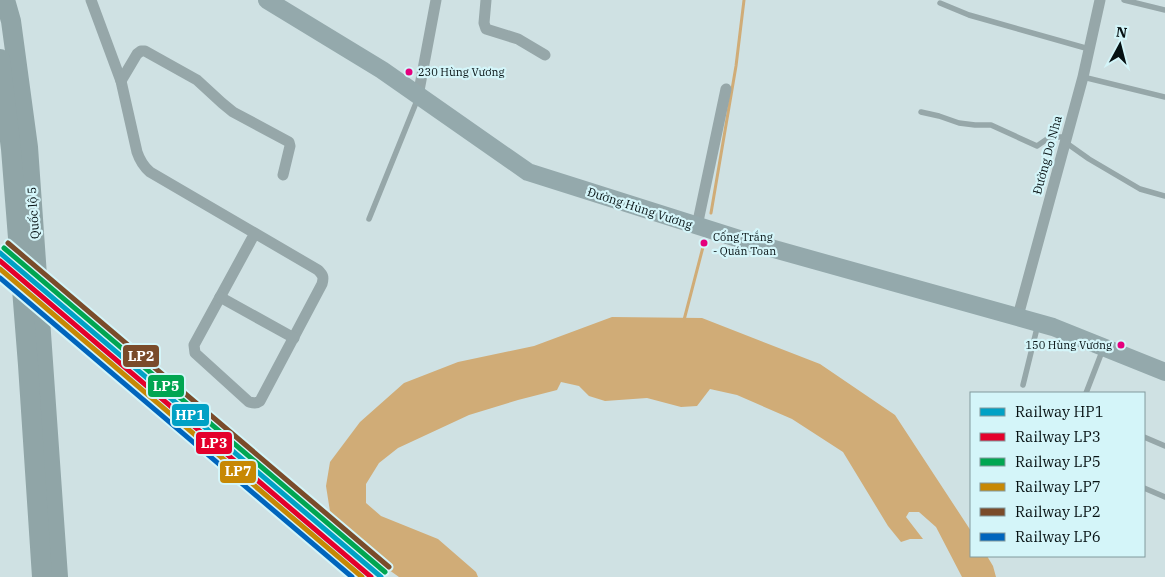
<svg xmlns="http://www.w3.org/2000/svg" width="1165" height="577" font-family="'IBM Plex Serif',serif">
<rect width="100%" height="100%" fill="#cfe1e3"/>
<!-- water -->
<polygon fill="#d0ac77" points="612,317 702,318 820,364 895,415 971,531 971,556 987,556 993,566 996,577 962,577 936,527 919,512 909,512 906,517 923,539 910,539 901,542 888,526 843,452 792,419 737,395 710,389 697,406 681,407 647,398 605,401 589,396 579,386 561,382 557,390 518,400 469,415 398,448 379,463 366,484 366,503 381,516 438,539 476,572 478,577 399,577 368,555 332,524 326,486 330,462 360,422 404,383 458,362 534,346"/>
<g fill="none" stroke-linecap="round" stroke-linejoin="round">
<!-- stream -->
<g stroke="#d0ac77" stroke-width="3">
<polyline points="711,213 736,66 744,0"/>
<polyline points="684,320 703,247"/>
</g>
<!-- lane -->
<g stroke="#96a7a9" stroke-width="5.5">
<polyline points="1124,0 1165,10"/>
<polyline points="940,3 969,15 1089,49"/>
<polyline points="1083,77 1165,97"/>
<polyline points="921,112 939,116 959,123 975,125 991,125 1037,146 1050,137 1067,137"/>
<polyline points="1065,142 1089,159 1140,189 1165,196"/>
<polyline points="369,219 418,98"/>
<polyline points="1023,385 1038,324"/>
<polyline points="1086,393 1103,349"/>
<polyline points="1144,437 1165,446"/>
<polyline points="1144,488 1165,497"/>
</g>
<!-- street -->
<g stroke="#96a7a9" stroke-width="11">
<path d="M91 0 121 81 137 152C140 161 143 166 150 172L318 270C323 275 324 277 322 284L260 401C256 404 253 403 249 402L195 353 194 345 255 233"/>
<polyline points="486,0 484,23 486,29 518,39 545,55"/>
<polyline points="121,81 137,54 141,51 145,51 197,80 222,103 233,112 289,142 290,146 283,175"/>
<polyline points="418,96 436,0"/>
<polyline points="697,226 726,89"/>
<polyline points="220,297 294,338"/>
<polyline points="1018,316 1083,77 1100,0"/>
</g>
<!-- primary -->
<polyline stroke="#94a9ac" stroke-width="18" points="267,0 382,70 528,172 749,242 1053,327 1165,372"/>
<!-- highway -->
<g stroke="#90a5a7" stroke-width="20">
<polyline points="5,0 11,21 28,147 58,577"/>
<polyline points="0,59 11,149 28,365 42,577"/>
</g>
<!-- rail-1 casing -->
<g stroke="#d4f5f9" stroke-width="9">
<polyline id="rail-1" points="0,253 381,577"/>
</g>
<!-- rail-2 casing -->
<g stroke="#d4f5f9" stroke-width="9">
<polyline id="rail-2" points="0,261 371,577"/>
</g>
<!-- rail-3 casing -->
<g stroke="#d4f5f9" stroke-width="9">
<polyline id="rail-3" points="4,248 385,572"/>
</g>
<!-- rail-4 casing -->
<g stroke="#d4f5f9" stroke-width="9">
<polyline id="rail-4" points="0,269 362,577"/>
</g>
<!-- rail-5 casing -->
<g stroke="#d4f5f9" stroke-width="9">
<polyline id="rail-5" points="8,243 389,567"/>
</g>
<!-- rail-6 casing -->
<g stroke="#d4f5f9" stroke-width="9">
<polyline id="rail-6" points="0,278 352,577"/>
</g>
<!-- rail-1 -->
<use href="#rail-1" stroke="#00a1c5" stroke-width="5"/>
<!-- rail-2 -->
<use href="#rail-2" stroke="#e4002b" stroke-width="5"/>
<!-- rail-3 -->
<use href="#rail-3" stroke="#00a651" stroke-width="5"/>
<!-- rail-4 -->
<use href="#rail-4" stroke="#c78804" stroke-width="5"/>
<!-- rail-5 -->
<use href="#rail-5" stroke="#7a4b2a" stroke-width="5"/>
<!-- rail-6 -->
<use href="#rail-6" stroke="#0065bd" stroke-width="5"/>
</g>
<!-- markers -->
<g fill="#e5007d" stroke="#d4f5f9" stroke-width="2">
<circle cx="409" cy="72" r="4.5"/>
<circle cx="704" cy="243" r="4.5"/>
<circle cx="1121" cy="345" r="4.5"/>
</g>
<g text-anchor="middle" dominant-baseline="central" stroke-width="4.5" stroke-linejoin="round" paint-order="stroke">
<!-- bus labels -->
<g font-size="11" fill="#061113" stroke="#d4f5f9" text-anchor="start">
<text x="418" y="72">230 Hùng Vương</text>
<text x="713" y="237">Cống Trắng<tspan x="713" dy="14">- Quán Toan</tspan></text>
<text x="1112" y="345" text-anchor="end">150 Hùng Vương</text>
</g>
<!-- street labels -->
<g font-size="12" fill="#061113" stroke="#d4f5f9">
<text transform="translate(1047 155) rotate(-75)">Đường Do Nha</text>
<text transform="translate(640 208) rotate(18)">Đường Hùng Vương</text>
<text transform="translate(33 213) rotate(-94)">Quốc lộ 5</text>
</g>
</g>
<g stroke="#d4f5f9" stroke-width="2">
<rect x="122" y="344" width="38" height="24" rx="5" fill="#7a4b2a"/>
<rect x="147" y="374" width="38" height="24" rx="5" fill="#00a651"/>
<rect x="171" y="403" width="39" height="24" rx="5" fill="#00a1c5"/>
<rect x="195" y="431" width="38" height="24" rx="5" fill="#e4002b"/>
<rect x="219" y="460" width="38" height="24" rx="5" fill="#c78804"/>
</g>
<g font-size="14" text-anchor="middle" font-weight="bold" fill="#fff">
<text x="141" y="361">LP2</text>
<text x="166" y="391">LP5</text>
<text x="190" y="420">HP1</text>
<text x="214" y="448">LP3</text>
<text x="238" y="476">LP7</text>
</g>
<!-- legend -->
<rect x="970" y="392" width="175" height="165" fill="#d4f5f9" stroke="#829a9d"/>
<rect x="980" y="408" width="25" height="8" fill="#00a1c5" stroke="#829a9d"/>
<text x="1015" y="417" font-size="15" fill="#061113">Railway HP1</text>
<rect x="980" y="433" width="25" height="8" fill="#e4002b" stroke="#829a9d"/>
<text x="1015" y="442" font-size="15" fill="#061113">Railway LP3</text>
<rect x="980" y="458" width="25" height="8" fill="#00a651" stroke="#829a9d"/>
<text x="1015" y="467" font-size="15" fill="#061113">Railway LP5</text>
<rect x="980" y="483" width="25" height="8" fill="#c78804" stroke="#829a9d"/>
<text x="1015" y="492" font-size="15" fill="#061113">Railway LP7</text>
<rect x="980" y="508" width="25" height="8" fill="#7a4b2a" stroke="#829a9d"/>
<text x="1015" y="517" font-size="15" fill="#061113">Railway LP2</text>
<rect x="980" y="533" width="25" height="8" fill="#0065bd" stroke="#829a9d"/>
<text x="1015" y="542" font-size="15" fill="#061113">Railway LP6</text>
<!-- north arrow -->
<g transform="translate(1120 45) rotate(7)" stroke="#d4f5f9" stroke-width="4" paint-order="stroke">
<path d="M0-4L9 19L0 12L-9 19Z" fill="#061113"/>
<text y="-8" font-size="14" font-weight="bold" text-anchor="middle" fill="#061113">N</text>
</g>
</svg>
